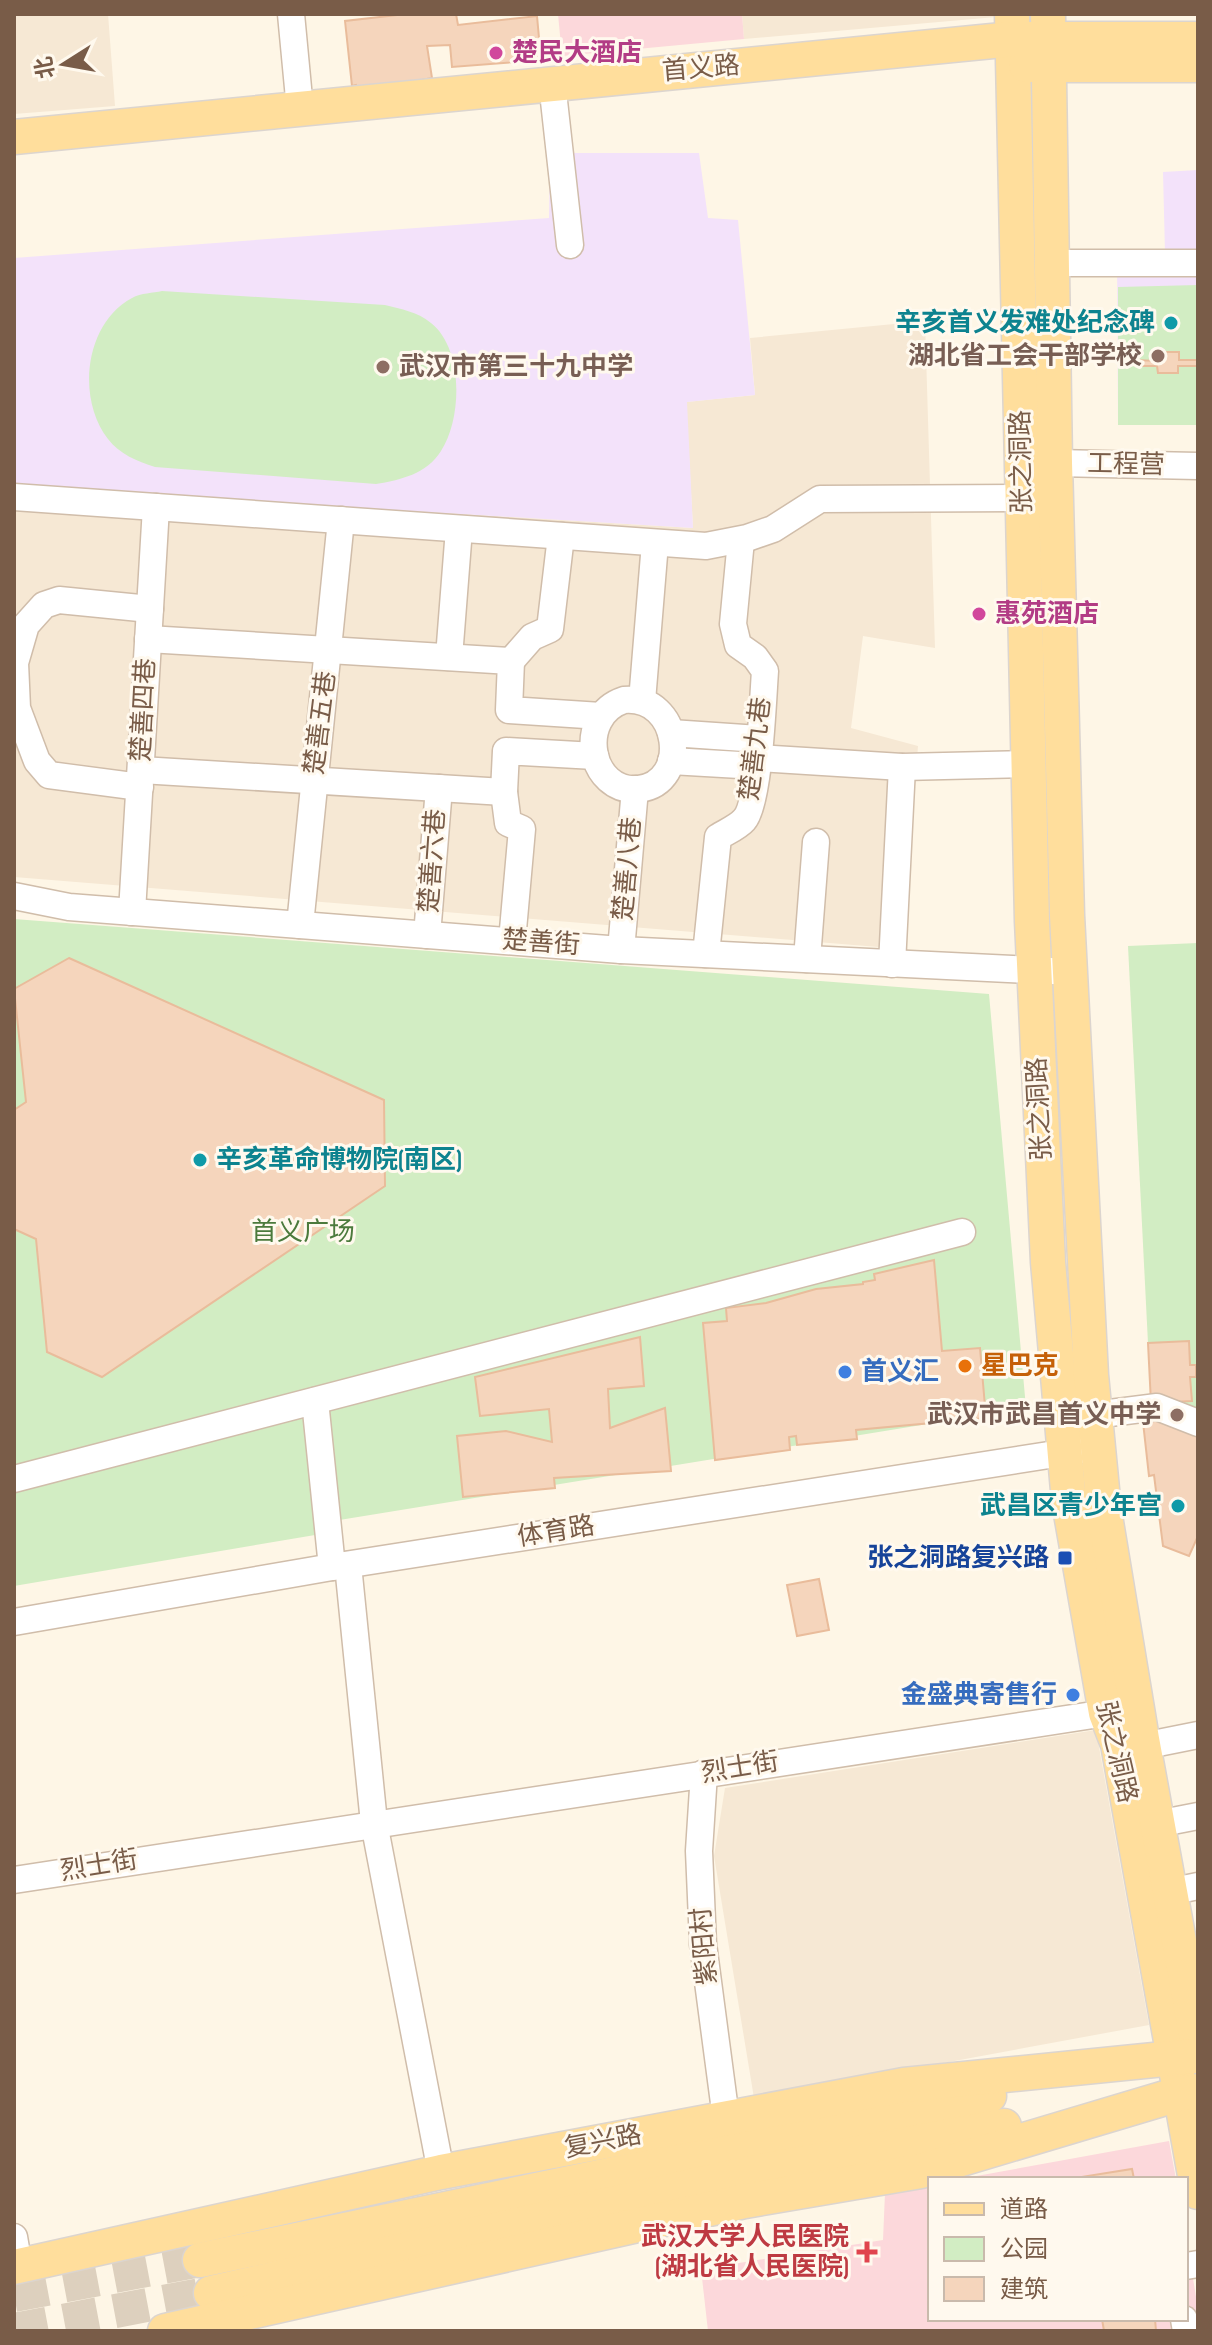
<svg xmlns="http://www.w3.org/2000/svg" width="1212" height="2345" font-family="'Sofia Sans Condensed','Noto Sans SC',sans-serif">
<rect width="100%" height="100%" fill="#fef6e6"/>
<!-- residential -->
<g fill="#f6e8d4">
<polygon points="14,14 108,14 115,106 14,114"/>
<polygon points="742,14 996,14 996,17 744,39"/>
<polygon points="925,321 935,648 863,636 851,728 918,746 903,949 14,877 14,487 693,528 686,402 755,395 750,338"/>
<polygon points="1096,1730 1149,2025 754,2098 714,1856 725,1788"/>
</g>
<!-- education -->
<g fill="#f3e2fa">
<polygon points="550,153 699,153 708,218 738,220 755,395 687,402 693,528 14,487 14,258 549,218"/>
<polygon points="1198,170 1198,425 1118,425 1117,253 1165,253 1163,172"/>
</g>
<!-- medical -->
<g fill="#fcd8db">
<polygon points="558,14 742,14 744,39 562,56"/>
<polygon points="1169,2141 1176,2179 960,2179"/>
<polygon points="930,2184 930,2319 1186,2319 1186,2236 1198,2309 1198,2331 708,2331 701,2269 883,2240 885,2193"/>
</g>
<!-- green -->
<g fill="#d2edc3">
<polygon points="1198,285 1198,425 1118,425 1118,287"/>
<path d="M162 291 385 305C401 309 418 312 431 323 464 349 462 419 441 451 427 474 400 480 376 484L155 467C137 461 119 454 108 439 76 398 85 323 132 298 141 293 153 293 162 291Z"/>
<polygon points="14,919 989,994 1026,1408 321,1523 321,1534 14,1586"/>
<polygon points="1198,943 1198,1418 1151,1403 1128,946"/>
</g>
<!-- building -->
<g fill="#f5d5bc" stroke="#e9bc9b" stroke-width="2">
<polygon points="406,14 456,14 458,25 537,16 541,60 452,67 450,45 427,46 432,78 358,92 356,85 352,86 345,21"/>
<polygon points="1158,352 1179,352 1179,360 1198,360 1198,366 1178,366 1178,373 1158,373 1157,366 1135,366 1135,360 1158,361"/>
<polygon points="69,958 384,1100 385,1186 102,1377 47,1352 36,1239 14,1229 14,1110 26,1102 14,989"/>
<polygon points="934,1260 942,1351 980,1348 986,1418 856,1430 857,1439 797,1445 796,1436 789,1437 790,1450 715,1460 703,1323 727,1321 726,1308 766,1303 816,1289 863,1284 863,1282 875,1280 874,1274"/>
<polygon points="640,1337 644,1386 608,1389 610,1428 665,1408 671,1471 554,1478 555,1488 463,1497 457,1436 506,1431 552,1442 549,1409 480,1416 475,1377"/>
<polygon points="1189,1341 1190,1365 1196,1365 1196,1377 1190,1377 1192,1401 1151,1403 1148,1343"/>
<polygon points="1142,1413 1198,1432 1198,1536 1189,1556 1163,1546 1154,1475 1149,1476"/>
<polygon points="819,1579 829,1630 797,1636 787,1585"/>
<polygon points="1132,2169 1134,2179 1081,2179 1081,2177"/>
<polygon points="1102,2319 1155,2319 1156,2331 1104,2331"/>
</g>
<g fill="none" stroke-linecap="round" stroke-linejoin="round">
<!-- major-tunnel -->
<g stroke="#ddd0be" stroke-width="34" stroke-dasharray="34 17" stroke-linecap="butt">
<polyline points="14,2295 200,2260"/>
<polyline points="14,2330 211,2293"/>
</g>
<!-- minor casing -->
<g stroke="#d0bdaa" stroke-width="29">
<g id="minor">
<polyline points="291,14 300,109"/>
<polyline points="552,83 570,245"/>
<polyline points="1053,263 1198,263"/>
<polyline points="1055,463 1198,466"/>
<polyline points="14,497 706,546 747,538 773,529 820,499 1023,498"/>
<polyline points="148,639 511,661 509,710 601,716"/>
<polyline points="449,657 459,529"/>
<polyline points="511,661 532,637 550,629 561,536"/>
<path d="M624 700C681 695 691 783 639 789 589 794 575 716 624 700Z"/>
<polyline points="642,701 655,543"/>
<polyline points="671,733 759,739"/>
<polyline points="758,758 902,767 1028,764"/>
<polyline points="671,761 757,766"/>
<polyline points="141,770 504,792 506,751 595,756"/>
<polyline points="140,787 49,775 37,761 17,708 15,663 26,625 44,605 59,600 150,609"/>
<polyline points="504,792 508,823 522,829 512,941"/>
<polyline points="14,896 69,907 621,950 1051,971"/>
<polyline points="132,912 156,507"/>
<polyline points="300,925 341,520"/>
<polyline points="427,935 439,788"/>
<polyline points="621,950 635,789"/>
<path d="M706 954 718 837C726 832 738 827 744 820 759 805 763 698 765 671L755 657 738 645 733 624 741 540"/>
<polyline points="807,959 816,842"/>
<polyline points="892,964 902,767"/>
<polyline points="315,1401 332,1567"/>
<polyline points="1094,1415 1157,1407 1198,1423"/>
<polyline points="14,1479 962,1232"/>
<polyline points="348,1565 374,1823 441,2172"/>
<polyline points="14,1622 332,1567 1081,1450"/>
<polyline points="1143,1746 1198,1735"/>
<polyline points="704,1773 699,1851 703,1944 726,2118"/>
<polyline points="1157,1824 1198,1816"/>
<polyline points="14,1880 1106,1713"/>
<polyline points="1169,1892 1198,1886"/>
<polyline points="14,2237 19,2266"/>
<polyline points="1186,2266 1198,2264"/>
<polyline points="1184,2319 1186,2331"/>
</g>
</g>
<!-- major casing -->
<g stroke="#dcd5cf" stroke-width="37">
<g id="major">
<polyline points="1012,14 1032,921 1048,1262 1069,1502 1106,1713 1118,1744 1198,2192"/>
<polyline points="1048,14 1055,463 1067,915 1091,1375 1104,1510 1142,1739 1198,2045"/>
<polyline points="1026,65 1198,65"/>
<polyline points="14,137 1013,39 1198,39"/>
<polyline points="200,2260 989,2096"/>
<polyline points="14,2267 441,2172 904,2085 1194,2056"/>
<polyline points="211,2293 745,2174 1004,2126"/>
<polyline points="165,2331 745,2201 921,2171 1182,2093 1198,2091"/>
</g>
</g>
<!-- minor -->
<use href="#minor" stroke="#fff" stroke-width="26"/>
<!-- major -->
<use href="#major" stroke="#ffde9c" stroke-width="34"/>
</g>
<!-- markers -->
<g fill="#d1479c" stroke="#fff9ee" stroke-width="3">
<circle cx="496" cy="53" r="8"/>
<circle cx="979" cy="614" r="8"/>
</g>
<g fill="#0f9aa8" stroke="#fff9ee" stroke-width="3">
<circle cx="1171" cy="323" r="8"/>
<circle cx="200" cy="1160" r="8"/>
<circle cx="1178" cy="1506" r="8"/>
</g>
<g fill="#8d6e63" stroke="#fff9ee" stroke-width="3">
<circle cx="1158" cy="356" r="8"/>
<circle cx="383" cy="367" r="8"/>
<circle cx="1177" cy="1415" r="8"/>
</g>
<circle fill="#e8710a" stroke="#fff9ee" stroke-width="3" cx="965" cy="1366" r="8"/>
<g fill="#3f7fe0" stroke="#fff9ee" stroke-width="3">
<circle cx="845" cy="1372" r="8"/>
<circle cx="1073" cy="1695" r="8"/>
</g>
<rect fill="#1a4fb4" stroke="#fff9ee" stroke-width="3" x="1057" y="1550" width="16" height="16" rx="4"/>
<path fill="#e0444e" stroke="#fff9ee" stroke-width="3" d="M863 2240h8v8h8v8h-8v8h-8v-8h-8v-8h8z"/>
<g text-anchor="middle" dominant-baseline="central" stroke-width="6" stroke-linejoin="round" paint-order="stroke">
<!-- hotel labels -->
<g font-size="26" font-weight="bold" fill="#b23c85" stroke="#fff9ee" text-anchor="start">
<text x="512" y="53">楚民大酒店</text>
<text x="995" y="614">惠苑酒店</text>
</g>
<!-- street labels -->
<g font-size="26" fill="#795c48" stroke="#fff9ee">
<text transform="translate(701 69) rotate(-5)">首义路</text>
<text transform="translate(1022 462) rotate(-91)">张之洞路</text>
<text transform="translate(1126 465) rotate(1)">工程营</text>
<text transform="translate(144 710) rotate(-87)">楚善四巷</text>
<text transform="translate(321 723) rotate(-83)">楚善五巷</text>
<text transform="translate(756 749) rotate(-83)">楚善九巷</text>
<text transform="translate(433 861) rotate(-86)">楚善六巷</text>
<text transform="translate(628 869) rotate(-85)">楚善八巷</text>
<text transform="translate(541 943) rotate(4)">楚善街</text>
<text transform="translate(1040 1109) rotate(-93)">张之洞路</text>
<text transform="translate(556 1532) rotate(-9)">体育路</text>
<text transform="translate(1116 1752) rotate(77)">张之洞路</text>
<text transform="translate(740 1768) rotate(-9)">烈士街</text>
<text transform="translate(99 1866) rotate(-9)">烈士街</text>
<text transform="translate(705 1946) rotate(-95)">紫阳村</text>
<text transform="translate(603 2142) rotate(-11)">复兴路</text>
</g>
<!-- culture labels -->
<g font-size="26" font-weight="bold" fill="#0d838f" stroke="#fff9ee" text-anchor="end">
<text x="1155" y="323">辛亥首义发难处纪念碑</text>
<text x="216" y="1160" text-anchor="start">辛亥革命博物院(南区)</text>
<text x="1162" y="1506">武昌区青少年宫</text>
</g>
<!-- education labels -->
<g font-size="26" font-weight="bold" fill="#785e54" stroke="#fff9ee" text-anchor="end">
<text x="1142" y="356">湖北省工会干部学校</text>
<text x="399" y="367" text-anchor="start">武汉市第三十九中学</text>
<text x="1161" y="1415">武汉市武昌首义中学</text>
</g>
<!-- park labels -->
<g font-size="26" fill="#4c7a3c" stroke="#fff9ee">
<text x="303" y="1232">首义广场</text>
</g>
<!-- food labels -->
<g font-size="26" font-weight="bold" fill="#c56008" stroke="#fff9ee" text-anchor="start">
<text x="981" y="1366">星巴克</text>
</g>
<!-- shop labels -->
<g font-size="26" font-weight="bold" fill="#366cbe" stroke="#fff9ee" text-anchor="start">
<text x="861" y="1372">首义汇</text>
<text x="1057" y="1695" text-anchor="end">金盛典寄售行</text>
</g>
<!-- transit labels -->
<g font-size="26" font-weight="bold" fill="#164399" stroke="#fff9ee" text-anchor="end">
<text x="1049" y="1558">张之洞路复兴路</text>
</g>
<!-- health labels -->
<g font-size="26" font-weight="bold" fill="#be3a42" stroke="#fff9ee" text-anchor="end">
<text x="849" y="2237">武汉大学人民医院<tspan x="849" dy="30">(湖北省人民医院)</tspan></text>
</g>
</g>
<!-- border -->
<rect width="1212" height="2345" fill="none" stroke="#795c48" stroke-width="32"/>
<!-- legend -->
<rect x="928" y="2177" width="260" height="144" fill="#fff9ee" stroke="#c9baac" stroke-width="2"/>
<rect x="944" y="2203" width="40" height="12" fill="#ffde9c" stroke="#c9baac" stroke-width="2"/>
<text x="1000" y="2217" font-size="24" fill="#795c48">道路</text>
<rect x="944" y="2237" width="40" height="24" fill="#d2edc3" stroke="#c9baac" stroke-width="2"/>
<text x="1000" y="2257" font-size="24" fill="#795c48">公园</text>
<rect x="944" y="2277" width="40" height="24" fill="#f5d5bc" stroke="#c9baac" stroke-width="2"/>
<text x="1000" y="2297" font-size="24" fill="#795c48">建筑</text>
<!-- north arrow -->
<g transform="translate(64 64) rotate(259)" stroke="#fff9ee" stroke-width="6" paint-order="stroke">
<path d="M0-6L14 30L0 20L-14 30Z" fill="#795c48"/>
<text y="-12" font-size="22" font-weight="bold" text-anchor="middle" fill="#795c48">北</text>
</g>
</svg>
